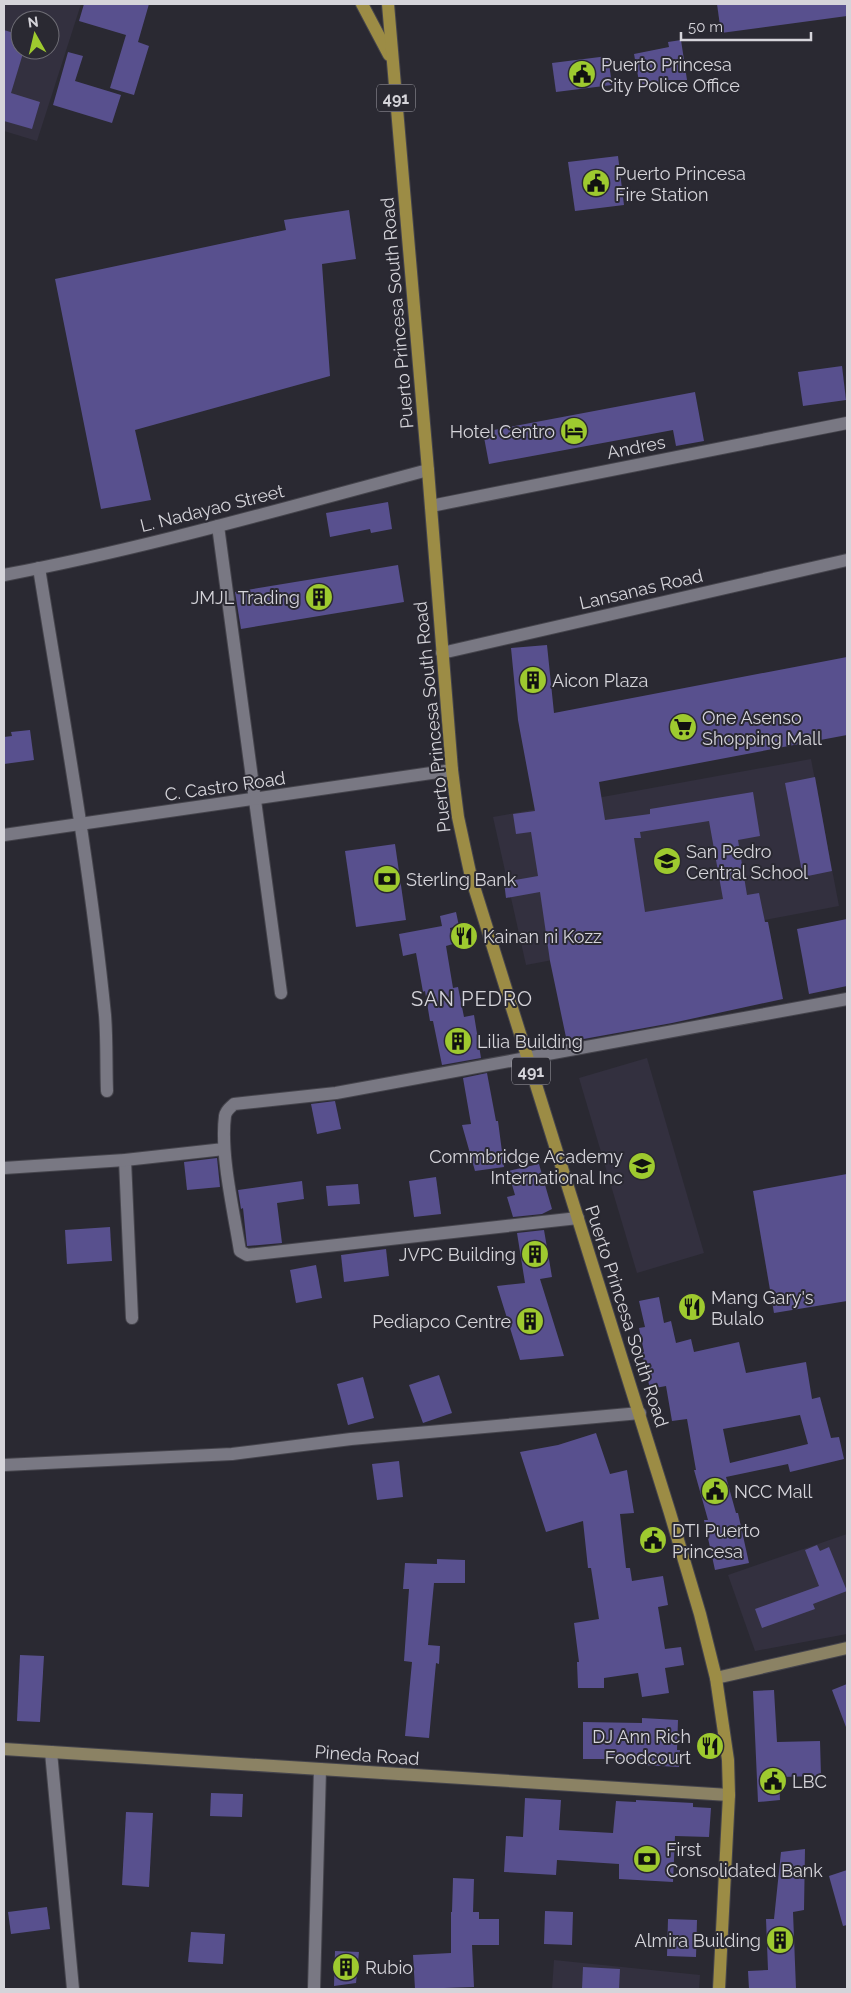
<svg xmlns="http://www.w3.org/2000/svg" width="851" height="1993" font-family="Raleway,sans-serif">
<rect width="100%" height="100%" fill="#2a2932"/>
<!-- built -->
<g fill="#33303f" fill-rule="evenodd">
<path d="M4 4H81L37 141 4 131ZM20 20H50V50H20Z"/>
<polygon points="811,759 839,906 526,965 493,817"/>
<polygon points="647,1058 704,1253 637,1273 579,1078"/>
<polygon points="847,1534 847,1634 755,1651 728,1575"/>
<polygon points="554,1960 700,1975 699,1989 552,1989"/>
</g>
<!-- building -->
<g fill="#58508e" fill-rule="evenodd">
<polygon points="84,4 149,4 138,42 149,46 134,95 110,88 126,35 79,21"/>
<polygon points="717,4 847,4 847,16 721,33"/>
<polygon points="4,30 20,35 20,50 24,50 11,93 40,102 32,129 4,121"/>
<polygon points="681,40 687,80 661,80 662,83 640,87 634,54 669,47 668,42"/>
<polygon points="68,52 83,56 75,81 121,95 112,123 53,105"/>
<polygon points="608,56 612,85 556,92 552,63"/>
<polygon points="618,156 624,205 575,211 568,162"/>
<polygon points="349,210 356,259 322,264 330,376 135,430 151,500 101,509 55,279 286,230 284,220"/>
<polygon points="842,366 846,400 803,406 798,372"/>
<polygon points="695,392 704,441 676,446 673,430 489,464 483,432"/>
<polygon points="388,502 392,529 371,533 370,529 330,537 326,513"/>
<polygon points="398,565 404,602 241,629 235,592"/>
<path d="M547 645 554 713 847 657V735L599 782 605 820 650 814V809L753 792 760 836 738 840 747 895 759 893 765 922H768L783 999 672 1023 567 1042 550 961 540 892 506 898 504 882 538 876 531 832 516 834 513 814 535 811 518 720 511 648ZM709 821 723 899 645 912 634 838H641L640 832Z"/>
<polygon points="30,730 34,760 4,764 4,737 12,736 11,732"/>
<polygon points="815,777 832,871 803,877 785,783"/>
<polygon points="395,844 406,920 356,927 345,851"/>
<polygon points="456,912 459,926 450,928 453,944 446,946 453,988 458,987 464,1017 474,1015 481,1058 442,1065 433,1021 430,1021 425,991 423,992 416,953 403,956 399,934 442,926 440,916"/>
<polygon points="847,919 847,986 809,994 797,929"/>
<polygon points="487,1073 496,1121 498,1121 504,1167 475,1171 462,1125 471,1124 463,1078"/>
<polygon points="335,1101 341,1129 317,1134 311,1104"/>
<polygon points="217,1158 220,1187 187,1190 184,1162"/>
<polygon points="539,1164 552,1209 542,1214 513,1217 507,1197 515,1195 508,1171"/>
<polygon points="847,1174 847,1301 774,1313 753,1191"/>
<polygon points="436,1177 441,1214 414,1217 409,1181"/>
<polygon points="302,1181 304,1199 277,1203 282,1243 247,1246 243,1208 241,1209 238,1190"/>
<polygon points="358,1184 360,1204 328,1206 326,1186"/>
<polygon points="110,1227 112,1261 67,1264 65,1230"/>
<polygon points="544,1230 552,1277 540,1279 564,1356 520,1360 497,1286 525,1283 517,1233"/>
<polygon points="386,1249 389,1276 344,1282 341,1255"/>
<polygon points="316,1265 322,1298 296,1303 290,1270"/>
<path d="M659 1297 664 1323 671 1321 676 1343 691 1339 694 1352 739 1342 746 1373 806 1362 812 1399 820 1397 831 1438 839 1437 844 1459 790 1472 788 1464 726 1477 736 1513H738L749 1563 715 1570 704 1520H708L694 1470H696L687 1419 672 1421 666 1386 650 1389 642 1353 644 1352 639 1328 645 1327 639 1301ZM800 1415 808 1444 730 1463 723 1429Z"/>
<polygon points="439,1375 452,1413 423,1423 409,1385"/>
<polygon points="363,1377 374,1418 348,1425 337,1384"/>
<polygon points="596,1433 610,1474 627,1470 634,1513 620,1514 626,1568 630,1568 632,1581 663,1576 668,1605 658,1607 665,1649 681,1647 684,1665 665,1668 669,1693 642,1697 638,1673 604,1678 604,1688 578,1688 577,1662 579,1662 574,1623 599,1619 591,1568 588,1568 583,1521 546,1532 520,1452 558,1445"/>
<polygon points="399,1461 403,1497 377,1500 372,1464"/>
<polygon points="817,1545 820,1551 829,1547 847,1591 813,1604 815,1609 762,1628 755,1609 819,1586 805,1550"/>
<polygon points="437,1559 465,1560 465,1583 434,1583 428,1645 440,1646 439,1664 436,1663 429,1738 405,1736 412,1662 404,1661 409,1589 403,1589 405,1563 437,1564"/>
<polygon points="20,1655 44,1656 40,1722 17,1721"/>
<polygon points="847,1684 847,1727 846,1727 832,1690"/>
<polygon points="774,1690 777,1742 820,1741 821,1776 779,1777 780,1800 758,1802 753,1691"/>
<polygon points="642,1718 678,1720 677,1750 680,1750 679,1767 642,1765 643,1759 583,1759 583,1722 642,1723"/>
<polygon points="211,1793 243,1794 242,1817 210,1816"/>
<polygon points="525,1798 561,1800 559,1830 613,1833 616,1801 636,1802 636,1800 693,1803 693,1807 711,1808 709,1837 675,1836 673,1882 619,1879 619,1864 557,1860 556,1875 504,1872 506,1836 523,1837"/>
<polygon points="126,1812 153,1813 149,1887 122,1885"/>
<polygon points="805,1849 804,1910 793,1912 796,1989 749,1989 748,1971 768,1970 766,1919 774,1919 781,1852"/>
<polygon points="847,1870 847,1925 843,1926 829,1876"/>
<polygon points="453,1878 474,1879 473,1912 479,1912 479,1919 499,1919 499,1945 472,1945 474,1987 415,1989 413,1955 451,1953 451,1912 452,1912"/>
<polygon points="47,1907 50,1929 11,1934 8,1912"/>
<polygon points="545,1911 573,1912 572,1945 544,1944"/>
<polygon points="668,1919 697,1920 696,1957 667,1956"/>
<polygon points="191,1932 225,1934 223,1964 188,1962"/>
<polygon points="335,1951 359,1952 356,1983 334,1986"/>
<polygon points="583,1967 620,1969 619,1989 582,1989"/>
</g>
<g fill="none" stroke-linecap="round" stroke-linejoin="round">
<!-- street casing -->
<g stroke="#45444c" stroke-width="14">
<g id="street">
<polyline points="431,506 847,423"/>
<polyline points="218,526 281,993"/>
<path d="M39 568C63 717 90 865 105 1015 107 1040 106 1066 107 1091"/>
<path d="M4 575C147 548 288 507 428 470"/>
<polyline points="442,653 847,560"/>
<polyline points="4,835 452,770"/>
<polyline points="125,1160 132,1318"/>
<polyline points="4,1168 125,1160 224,1149"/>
<path d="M578 1218 247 1255 240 1251C234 1213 220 1154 225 1116 226 1110 230 1108 234 1104L336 1093 847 999"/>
<polyline points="4,1465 232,1454 351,1439 640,1413"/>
<polyline points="51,1752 73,1989"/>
<polyline points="314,1989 320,1769"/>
</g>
</g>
<!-- secondary casing -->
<g stroke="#45444c" stroke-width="14">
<g id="secondary">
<polyline points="716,1678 847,1648"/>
<polyline points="4,1749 729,1795"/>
</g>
</g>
<!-- primary casing -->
<g stroke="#45444c" stroke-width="14">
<g id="primary">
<polyline points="362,4 389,55"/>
<polyline points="388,4 428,470 452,770 458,817 471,877 670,1513 700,1614 716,1678 728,1760 729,1795 719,1989"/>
</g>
</g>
<!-- street -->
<use href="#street" stroke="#797883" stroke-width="12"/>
<!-- secondary -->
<use href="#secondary" stroke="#8b8264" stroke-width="12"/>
<!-- primary -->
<use href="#primary" stroke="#9c8c45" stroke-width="12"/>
</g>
<!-- icons -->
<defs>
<g id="civic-disc" transform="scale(1.4375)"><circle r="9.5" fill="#9eca2f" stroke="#2a2932"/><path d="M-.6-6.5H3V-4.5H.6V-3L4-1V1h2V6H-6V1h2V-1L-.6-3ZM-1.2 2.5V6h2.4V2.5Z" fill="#111"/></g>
<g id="hotel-disc" transform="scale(1.4375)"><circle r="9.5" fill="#9eca2f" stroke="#2a2932"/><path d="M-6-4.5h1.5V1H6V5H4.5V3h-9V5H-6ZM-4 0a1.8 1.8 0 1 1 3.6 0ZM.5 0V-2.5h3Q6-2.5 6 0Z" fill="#111"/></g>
<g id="building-disc" transform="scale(1.4375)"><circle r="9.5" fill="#9eca2f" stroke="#2a2932"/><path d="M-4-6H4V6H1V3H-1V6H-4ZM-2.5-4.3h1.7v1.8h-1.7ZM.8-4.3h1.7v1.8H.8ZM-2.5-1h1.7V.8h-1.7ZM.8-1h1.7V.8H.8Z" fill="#111"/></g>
<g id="supermarket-disc" transform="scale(1.4375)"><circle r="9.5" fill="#9eca2f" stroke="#2a2932"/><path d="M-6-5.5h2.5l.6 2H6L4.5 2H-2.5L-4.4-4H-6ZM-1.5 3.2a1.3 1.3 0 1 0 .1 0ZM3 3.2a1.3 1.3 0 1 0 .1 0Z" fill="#111"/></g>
<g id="school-disc" transform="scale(1.4375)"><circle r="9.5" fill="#9eca2f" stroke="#2a2932"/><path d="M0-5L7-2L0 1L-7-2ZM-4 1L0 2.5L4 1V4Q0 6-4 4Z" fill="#111"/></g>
<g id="bank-disc" transform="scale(1.4375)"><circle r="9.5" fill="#9eca2f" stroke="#2a2932"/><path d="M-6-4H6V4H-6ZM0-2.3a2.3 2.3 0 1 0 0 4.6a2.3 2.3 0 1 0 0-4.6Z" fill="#111"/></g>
<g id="restaurant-disc" transform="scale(1.4375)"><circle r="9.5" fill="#9eca2f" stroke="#2a2932"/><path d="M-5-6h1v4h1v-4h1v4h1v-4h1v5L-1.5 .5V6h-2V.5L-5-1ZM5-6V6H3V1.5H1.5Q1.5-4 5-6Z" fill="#111"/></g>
</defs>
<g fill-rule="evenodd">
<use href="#civic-disc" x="582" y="74"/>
<use href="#civic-disc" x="596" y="183"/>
<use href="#hotel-disc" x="574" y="431"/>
<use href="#building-disc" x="319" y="597"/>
<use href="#building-disc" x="533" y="680"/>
<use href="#supermarket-disc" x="683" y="727"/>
<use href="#school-disc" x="667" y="861"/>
<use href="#bank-disc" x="387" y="879"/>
<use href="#restaurant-disc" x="464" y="936"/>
<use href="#building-disc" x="458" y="1041"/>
<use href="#school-disc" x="642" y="1166"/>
<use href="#building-disc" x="535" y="1254"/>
<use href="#restaurant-disc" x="692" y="1307"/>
<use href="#building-disc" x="530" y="1321"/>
<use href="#civic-disc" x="715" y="1491"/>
<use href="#civic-disc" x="653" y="1540"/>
<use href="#restaurant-disc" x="710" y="1746"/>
<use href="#civic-disc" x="773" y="1781"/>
<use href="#bank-disc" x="647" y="1859"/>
<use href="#building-disc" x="780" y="1940"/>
<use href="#building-disc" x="346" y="1967"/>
</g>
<g text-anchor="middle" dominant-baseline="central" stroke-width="4" stroke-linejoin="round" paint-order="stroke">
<!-- shield labels -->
<g fill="#2a2932" stroke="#a2a1a8" stroke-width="1">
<rect x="377" y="84.5" width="38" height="27" rx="4"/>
<rect x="512" y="1057.5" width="38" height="27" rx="4"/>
</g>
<g font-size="16" font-weight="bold" fill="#d5d4da">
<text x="396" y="98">491</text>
<text x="531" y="1071">491</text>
</g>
<!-- poi labels -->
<g font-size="18" fill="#d5d4da" stroke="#2a2932" text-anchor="start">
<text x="601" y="64">Puerto Princesa<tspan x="601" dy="21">City Police Office</tspan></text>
<text x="615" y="173">Puerto Princesa<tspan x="615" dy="21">Fire Station</tspan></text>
<text x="555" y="431" text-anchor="end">Hotel Centro</text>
<text x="300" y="597" text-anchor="end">JMJL Trading</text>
<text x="552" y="680">Aicon Plaza</text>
<text x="702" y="717">One Asenso<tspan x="702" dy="21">Shopping Mall</tspan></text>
<text x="686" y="851">San Pedro<tspan x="686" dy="21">Central School</tspan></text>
<text x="406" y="879">Sterling Bank</text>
<text x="483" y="936">Kainan ni Kozz</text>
<text x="477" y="1041">Lilia Building</text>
<text x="623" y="1156" text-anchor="end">Commbridge Academy<tspan x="623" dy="21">International Inc</tspan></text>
<text x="516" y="1254" text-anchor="end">JVPC Building</text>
<text x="711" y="1297">Mang Gary's<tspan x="711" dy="21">Bulalo</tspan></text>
<text x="511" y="1321" text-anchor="end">Pediapco Centre</text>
<text x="734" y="1491">NCC Mall</text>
<text x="672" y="1530">DTI Puerto<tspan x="672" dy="21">Princesa</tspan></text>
<text x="691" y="1736" text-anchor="end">DJ Ann Rich<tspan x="691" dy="21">Foodcourt</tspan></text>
<text x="792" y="1781">LBC</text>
<text x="666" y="1849">First<tspan x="666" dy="21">Consolidated Bank</tspan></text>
<text x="761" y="1940" text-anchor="end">Almira Building</text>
<text x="365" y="1967">Rubio</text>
</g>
<!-- street labels -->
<g font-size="18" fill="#d5d4da" stroke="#2a2932">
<text transform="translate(397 313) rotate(-95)">Puerto Princesa South Road</text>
<text transform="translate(636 447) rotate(-11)">Andres</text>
<text transform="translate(212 508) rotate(-14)">L. Nadayao Street</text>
<text transform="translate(641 589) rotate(-13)">Lansanas Road</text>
<text transform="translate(432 717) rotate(-96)">Puerto Princesa South Road</text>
<text transform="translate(225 786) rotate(-8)">C. Castro Road</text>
<text transform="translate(627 1316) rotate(72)">Puerto Princesa South Road</text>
<text transform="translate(367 1755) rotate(4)">Pineda Road</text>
</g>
<!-- quarter labels -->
<g font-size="20" letter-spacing="1" fill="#d5d4da" stroke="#2a2932">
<text x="472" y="999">SAN PEDRO</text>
</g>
</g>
<!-- border -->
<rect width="851" height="1993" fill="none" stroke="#d5d4da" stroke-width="10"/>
<!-- north arrow -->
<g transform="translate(35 35) rotate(352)"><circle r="24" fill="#2a2932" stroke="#6e6d75"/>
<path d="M0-4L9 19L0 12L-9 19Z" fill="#9eca2f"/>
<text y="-8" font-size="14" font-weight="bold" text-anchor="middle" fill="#d5d4da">N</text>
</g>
<!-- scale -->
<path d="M681 32v8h130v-8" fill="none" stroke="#d5d4da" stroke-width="2.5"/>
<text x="688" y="32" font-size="15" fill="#d5d4da" stroke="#2a2932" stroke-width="4" paint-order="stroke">50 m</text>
</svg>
